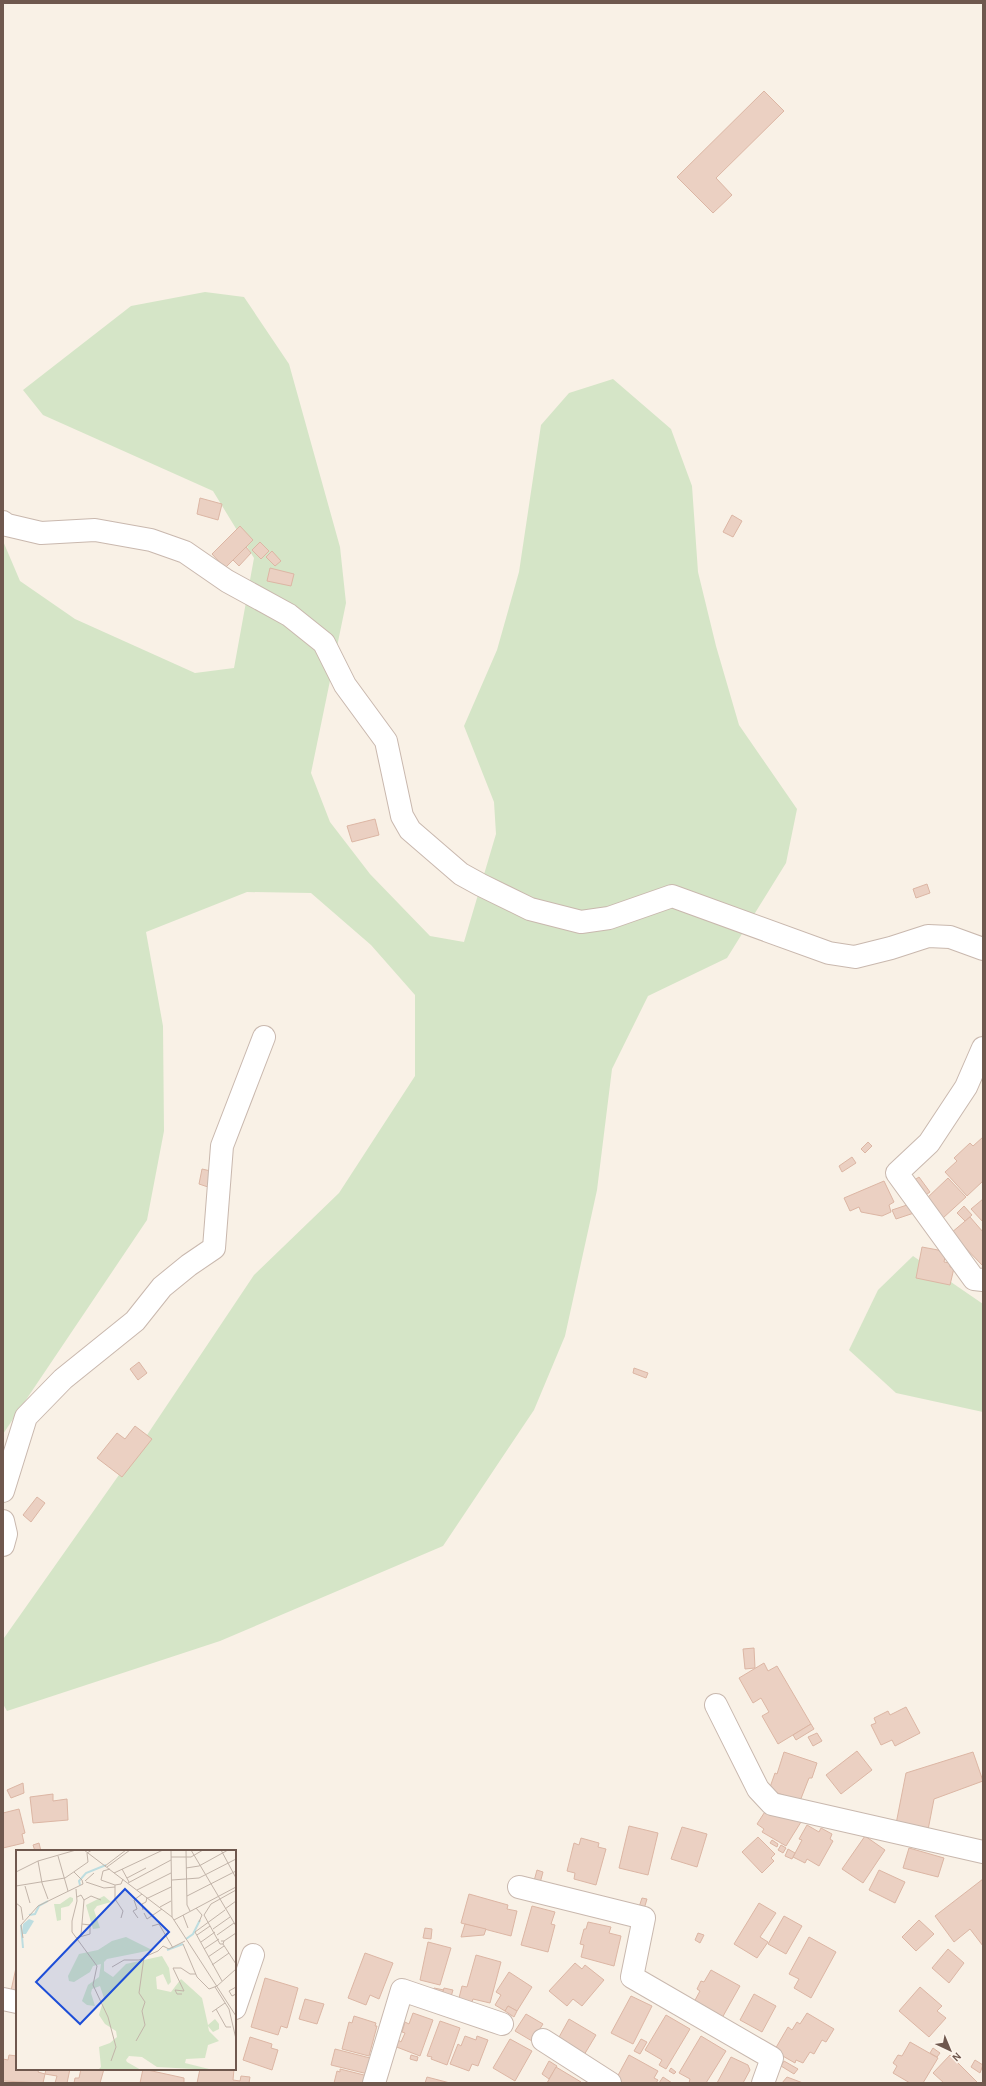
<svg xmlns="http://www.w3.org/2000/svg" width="986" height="2086" font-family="'Alegreya Sans',sans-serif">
<rect width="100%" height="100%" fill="#f9f1e6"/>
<!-- green -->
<g fill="#d5e5c7">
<polygon points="205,292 244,297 289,364 340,547 346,603 311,773 330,822 370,874 430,936 464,942 496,834 494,802 464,726 497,650 519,572 541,425 569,393 613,379 671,429 692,486 698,572 716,646 739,725 797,809 786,863 727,958 648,996 612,1069 597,1190 565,1336 534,1410 443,1546 220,1641 7,1711 3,1704 4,1638 145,1438 254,1275 339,1193 415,1076 415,995 371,945 311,893 247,892 146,932 163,1026 164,1131 147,1220 3,1434 3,541 20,581 75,619 195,673 234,668 254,558 213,491 43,415 23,390 131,306"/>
<polygon points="913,1256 983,1304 983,1412 896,1393 849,1350 878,1290"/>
</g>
<!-- building -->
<g fill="#ebd0c2" stroke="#dcb6a4">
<polygon points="764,91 784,111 716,178 732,195 713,213 677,177"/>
<polygon points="200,498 222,504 218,520 197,514"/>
<polygon points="732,515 742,521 733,537 723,532"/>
<polygon points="240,526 253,540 225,568 212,554"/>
<polygon points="260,542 269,551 261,559 252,550"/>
<polygon points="246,547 251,553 239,566 233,560"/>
<polygon points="272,551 281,561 275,566 266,557"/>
<polygon points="270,568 294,574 291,586 267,581"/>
<polygon points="375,819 379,835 352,842 347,826"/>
<polygon points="927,884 930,893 916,898 913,889"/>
<polygon points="983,1137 983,1181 967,1196 945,1172 957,1161 954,1158 970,1143 973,1146"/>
<polygon points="868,1142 872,1146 865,1153 861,1149"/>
<polygon points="852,1157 856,1163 842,1172 839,1166"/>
<polygon points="202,1169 215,1172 211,1188 199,1184"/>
<polygon points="919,1177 930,1192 923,1197 913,1181"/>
<polygon points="948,1178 966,1197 943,1218 926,1199"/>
<polygon points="884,1181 894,1202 889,1205 891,1212 882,1216 861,1212 859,1207 850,1211 844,1198"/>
<polygon points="983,1199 983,1222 971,1209"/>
<polygon points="907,1205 914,1213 896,1219 892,1210"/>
<polygon points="964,1206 972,1215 965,1221 957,1213"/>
<polygon points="970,1217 983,1232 983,1266 951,1233"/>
<polygon points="922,1247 938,1250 945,1257 944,1262 950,1263 950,1267 954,1268 950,1285 916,1278"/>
<polygon points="139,1362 147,1373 138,1380 130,1369"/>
<polygon points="634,1368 648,1373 646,1378 633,1373"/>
<polygon points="135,1426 152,1439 122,1477 97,1458 117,1433 125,1439"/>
<polygon points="37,1497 45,1503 31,1522 23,1515"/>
<polygon points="754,1648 755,1668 745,1669 743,1649"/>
<polygon points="764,1663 768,1671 777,1666 811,1724 778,1744 762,1716 769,1712 761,1698 753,1703 739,1678"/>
<polygon points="906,1707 920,1733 895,1746 892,1740 881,1745 871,1725 876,1723 874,1718 888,1711 890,1715"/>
<polygon points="811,1724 814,1729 796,1740 793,1735"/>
<polygon points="817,1733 822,1741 813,1746 808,1737"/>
<polygon points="857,1751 872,1770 841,1794 826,1775"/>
<polygon points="784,1752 817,1763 812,1778 809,1778 800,1801 769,1790 775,1773 777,1774"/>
<polygon points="973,1752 983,1781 934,1799 928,1830 896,1824 906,1773"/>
<polygon points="23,1783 24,1793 11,1798 7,1790"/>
<polygon points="53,1794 53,1801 67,1799 68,1820 33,1823 30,1797"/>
<polygon points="768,1807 801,1822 786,1846 762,1832 764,1829 757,1824"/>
<polygon points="19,1809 25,1833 22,1834 24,1843 3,1848 3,1813"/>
<polygon points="807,1825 819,1832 821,1828 832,1834 830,1839 833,1841 819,1866 807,1859 805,1863 793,1857 802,1840 799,1839"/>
<polygon points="629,1826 658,1833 648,1875 619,1868"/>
<polygon points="682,1827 707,1834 697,1867 671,1859"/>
<polygon points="865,1836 885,1850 863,1883 842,1869"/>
<polygon points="758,1837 775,1854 771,1858 774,1861 762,1873 742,1852"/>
<polygon points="581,1838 599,1843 598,1847 606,1849 596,1885 574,1879 575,1873 567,1871 574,1843 579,1845"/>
<polygon points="772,1840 778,1844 777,1847 770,1843"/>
<polygon points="39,1843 41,1851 35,1851 33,1845"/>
<polygon points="781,1845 786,1848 783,1853 778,1850"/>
<polygon points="909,1848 944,1858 938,1877 903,1868"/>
<polygon points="788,1849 795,1853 792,1859 785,1856"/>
<polygon points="537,1870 543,1872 540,1883 534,1881"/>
<polygon points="879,1870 905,1882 895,1903 869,1890"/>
<polygon points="983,1879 983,1946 970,1929 954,1942 935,1916"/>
<polygon points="469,1894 508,1905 507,1909 517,1911 511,1936 461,1923"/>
<polygon points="642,1898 647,1899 644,1909 639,1907"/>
<polygon points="759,1903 776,1913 760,1937 768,1942 757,1958 734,1944"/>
<polygon points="532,1906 555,1912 551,1924 555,1925 548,1952 521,1945"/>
<polygon points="784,1916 802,1926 786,1954 768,1944"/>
<polygon points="919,1920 934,1934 916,1951 902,1937"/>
<polygon points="588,1922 611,1927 609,1933 621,1936 614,1966 581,1957 584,1945 580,1944 584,1929 586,1929"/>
<polygon points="465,1924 486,1929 484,1935 461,1937"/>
<polygon points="425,1928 432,1929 431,1939 423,1938"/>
<polygon points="698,1933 704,1935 700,1943 695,1940"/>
<polygon points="809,1937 836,1952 811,1998 794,1988 799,1979 789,1974"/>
<polygon points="428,1942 451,1948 440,1985 420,1980"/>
<polygon points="948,1949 964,1963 949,1983 932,1968"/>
<polygon points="365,1953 393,1963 379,1999 370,1995 366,2005 348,1998"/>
<polygon points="476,1955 501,1962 490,2003 473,1999 471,2005 458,2002 462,1986 467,1987"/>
<polygon points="17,1963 17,2002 9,2000"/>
<polygon points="575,1963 582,1969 585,1965 604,1980 582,2006 573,1999 567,2006 549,1991"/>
<polygon points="711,1970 740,1986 722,2018 694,2002 700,1991 697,1989 701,1981 704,1982"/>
<polygon points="509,1972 532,1987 517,2011 508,2006 505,2011 495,2005 501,1995 496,1992"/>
<polygon points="265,1978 298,1988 287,2028 281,2026 278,2035 251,2027"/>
<polygon points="920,1987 942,2006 937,2011 946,2018 929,2037 899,2011"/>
<polygon points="434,1988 444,1990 441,1999 432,1996"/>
<polygon points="444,1988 453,1990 450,2000 441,1998"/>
<polygon points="754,1994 776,2006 762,2032 740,2020"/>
<polygon points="631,1996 652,2006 633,2044 611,2033"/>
<polygon points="305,1999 324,2004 317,2024 299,2019"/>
<polygon points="508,2006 517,2011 514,2017 505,2011"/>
<polygon points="413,2013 433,2020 420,2056 394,2046 397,2039 401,2042 405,2033 402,2032 405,2022 409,2024"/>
<polygon points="807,2013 834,2029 826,2042 822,2040 814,2054 810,2052 803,2063 796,2060 795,2063 774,2051 788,2027 792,2030 797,2022 800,2024"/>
<polygon points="526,2014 543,2024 532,2041 515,2031"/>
<polygon points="666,2015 690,2029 666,2069 659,2065 662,2060 645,2050"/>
<polygon points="354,2016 376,2023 375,2026 377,2026 369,2056 342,2049 349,2022 352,2023"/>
<polygon points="569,2019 596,2035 584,2055 558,2039"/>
<polygon points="440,2021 460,2028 447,2065 431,2059 432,2057 427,2056"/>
<polygon points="465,2036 476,2040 477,2036 488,2040 478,2066 472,2064 469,2071 450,2064 458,2044 461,2046"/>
<polygon points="701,2036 726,2051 706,2083 689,2083 690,2079 679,2073"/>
<polygon points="250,2037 272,2044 271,2048 278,2050 272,2070 243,2060"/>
<polygon points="510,2039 532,2051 515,2081 493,2068"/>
<polygon points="641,2039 647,2042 640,2054 634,2051"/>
<polygon points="910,2042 938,2058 923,2083 910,2083 893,2073 897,2066 893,2063 898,2055 902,2056"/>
<polygon points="933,2048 940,2053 937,2057 930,2053"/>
<polygon points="335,2049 370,2058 368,2074 331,2065"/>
<polygon points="9,2055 17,2056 17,2069 39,2069 38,2072 45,2074 43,2083 3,2081 3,2059 8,2060"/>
<polygon points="411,2055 418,2057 417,2061 410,2059"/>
<polygon points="629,2055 658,2071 654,2078 658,2080 656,2083 619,2083 615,2081"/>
<polygon points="950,2055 977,2082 976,2083 944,2083 933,2073"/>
<polygon points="731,2057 748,2065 750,2070 743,2083 717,2083"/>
<polygon points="975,2060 983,2065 980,2073 971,2067"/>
<polygon points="549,2061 557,2066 549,2079 542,2074"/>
<polygon points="784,2061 798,2069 794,2074 781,2066"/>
<polygon points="556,2067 581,2082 580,2083 547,2083"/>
<polygon points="671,2068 676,2072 674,2074 669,2071"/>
<polygon points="46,2069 70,2069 67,2083 55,2083 57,2076 45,2074"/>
<polygon points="81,2069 104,2069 100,2083 74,2083 75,2078 79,2078"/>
<polygon points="143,2069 184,2078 184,2083 140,2083"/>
<polygon points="200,2069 234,2069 233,2080 240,2081 241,2076 250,2077 249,2083 197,2083"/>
<polygon points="340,2069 368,2076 366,2083 334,2083 337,2071 340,2072"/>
<polygon points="427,2077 450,2083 425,2083"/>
<polygon points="663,2077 672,2083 659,2083"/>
<polygon points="787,2077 803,2083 782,2083"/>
</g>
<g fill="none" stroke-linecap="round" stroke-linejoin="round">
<!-- minor casing -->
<g stroke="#c9b8ae" stroke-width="24">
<g id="minor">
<polyline points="3,522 7,525 41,533 95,530 151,540 185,552 227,581 289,615 324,643 345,685 386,741 402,816 410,830 461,874 481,885 530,909 581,922 609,918 672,896 829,953 855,957 891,948 928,936 950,937 983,949"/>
<polyline points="983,1048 966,1087 929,1143 897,1173 974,1279 983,1280"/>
<polyline points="3,1491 26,1417 63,1379 135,1321 162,1287 189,1265 214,1248 222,1146 264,1037"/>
<polyline points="3,1521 6,1534 3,1545"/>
<polyline points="716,1705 758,1789 772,1804 983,1852"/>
<polyline points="519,1887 644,1918 632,1977 772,2058 763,2083"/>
<polyline points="3,1999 17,2002"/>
<polyline points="235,2008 253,1955"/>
<polyline points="543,2040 610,2083"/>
<polyline points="374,2083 402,1990 502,2024"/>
</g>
</g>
<!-- minor -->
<use href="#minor" stroke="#fff" stroke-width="22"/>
</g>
<!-- overview -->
<g transform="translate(16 1850)">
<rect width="220" height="220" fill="#f9f1e6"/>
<path d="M88 46 95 52 81 56 78 60 84 78 77 79 70 55ZM54 47 57 48V51L53 56 45 58V70L41 71 38 54H44ZM110 87 136 100 91 109 88 112V121L97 127 110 114 146 106 153 118 155 132 152 135 147 124 140 127 141 139 155 142 165 129 186 148 192 175 199 169 203 174V179L197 182 192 176 193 181 203 191 192 195 189 208 170 209 169 213 197 220 141 217 126 207 113 206 110 210 111 212 125 220H82L85 217 83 197 94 193 101 187 100 181 89 174 83 165 88 148 84 136 76 139 75 143 79 156 71 155 66 151 72 135 83 127 85 114 77 116 74 122 58 132 53 131 52 126 63 104 82 100 96 91Z" fill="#d5e5c7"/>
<path d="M13 69 18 71 10 84H6L7 74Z" fill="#bddde0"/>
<path fill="none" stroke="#bddde0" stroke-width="2" d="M64 35 63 31 70 23 90 15M13 65 19 64 23 56 32 51M5 75 7 98M170 89 177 84 184 70M151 100 167 94"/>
<path fill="none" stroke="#c2b4a9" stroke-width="1" d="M68 0 156 67M155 0 156 67 220 166M170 0 171 55 174 61M175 0 220 76M205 0 220 28M42 6 52 41M155 7H175L187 0M22 11 26 33M89 16 110 0M91 17 114 0M170 18 183 16 212 0M94 19 87 21 85 30 99 35 105 34 107 29M106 19 113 32M0 22 22 11 60 0M98 23 147 0M111 28 130 18M156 30 183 28 220 9M69 31 78 23M70 32 88 38 99 37M26 33 32 49M112 33 155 10M99 35V49L107 61 105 68M0 36 49 28 72 12 71 3 76 0M9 36 14 53M60 39 61 51 56 71V82L81 116 77 135 92 167 100 197 95 211M121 40 155 23M171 46 220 21M61 47 65 45 68 50 65 85M132 48 155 37M68 50 75 46 85 50M0 53 5 57 7 70M144 57 155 51M180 58 186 65 183 72M209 59 220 51M127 60 126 54 130 52 131 47M128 63 131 69 146 59M167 65 172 78M122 68 117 61 121 59 118 50 126 44M158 70 220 37M136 76 143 74 157 98M197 79 214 67M181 85 194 76M201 85 218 73M7 88 5 75 22 56 67 34 66 30 58 22M60 88 74 84V75L66 74M205 91H208L207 94H204L188 65 195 54 220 40M208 91 220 83M185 92 199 82M167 94 181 127 193 139 201 136 220 119M207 94 220 114M188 99 203 89M192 107 208 96M196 115 213 103M96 117 108 110H123L128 108M206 131 179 82 209 60M199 137 213 159 220 189M220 137 213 141 216 146 220 144M166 144H161L159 140 168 141 157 118H165L174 124H180M200 159 210 177H215M196 162 209 153M120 191 129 175 126 161 129 152 123 143 128 107 142 101 147 96 153 99 169 91"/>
<path fill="#1d4ed8" fill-opacity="0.15" stroke="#1d4ed8" stroke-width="2" d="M109 39 153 82 64 174 20 132Z"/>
<rect width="220" height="220" fill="none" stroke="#6f584e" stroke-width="2"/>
</g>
<!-- border -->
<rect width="986" height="2086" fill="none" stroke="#6f584e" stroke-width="8"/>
<!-- north arrow -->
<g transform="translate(950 2050) rotate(136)" stroke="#fdf5ec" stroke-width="3" paint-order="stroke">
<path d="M0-3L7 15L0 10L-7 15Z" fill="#6f584e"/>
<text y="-6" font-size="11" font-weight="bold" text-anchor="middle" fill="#6f584e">N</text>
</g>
</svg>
